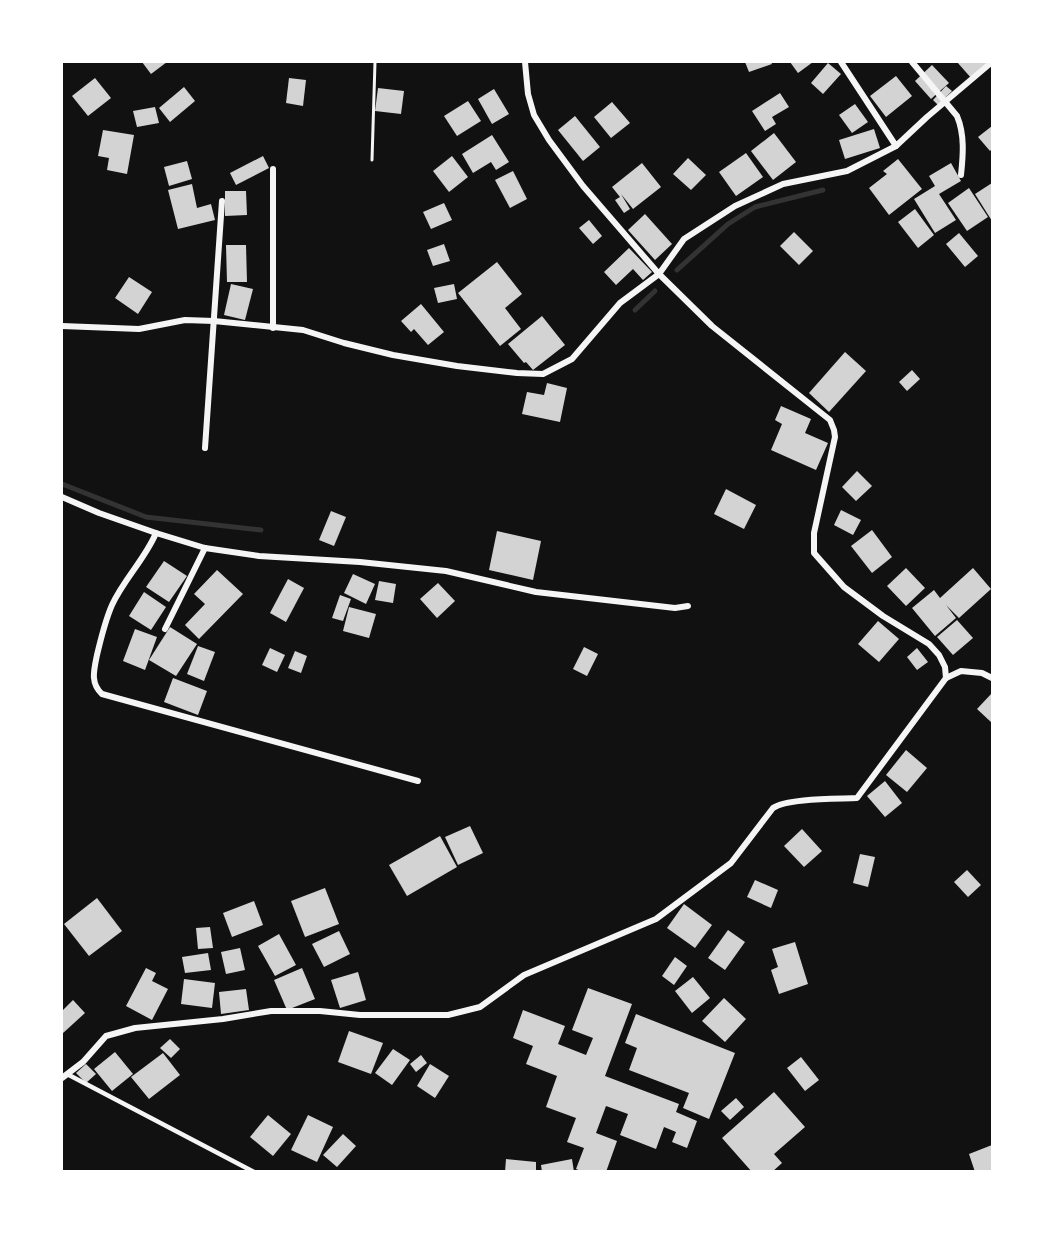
<svg xmlns="http://www.w3.org/2000/svg" width="1054" height="1233" font-family="'Fira Sans',sans-serif">
<rect width="100%" height="100%" fill="#111"/>
<g fill="none" stroke-linecap="round" stroke-linejoin="round">
<!-- stream -->
<g stroke="#333" stroke-width="5">
<polyline points="677,270 728,224 755,207 823,190"/>
<polyline points="635,310 655,291"/>
<polyline points="62,484 146,517 261,530"/>
</g>
</g>
<!-- building -->
<g fill="#d3d3d3">
<polygon points="142,62 167,62 151,74"/>
<polygon points="745,62 771,62 772,64 749,72"/>
<polygon points="790,62 813,62 798,73"/>
<polygon points="957,62 992,62 972,79"/>
<polygon points="828,63 841,74 823,94 811,83"/>
<polygon points="932,65 949,83 931,99 915,81"/>
<polygon points="896,76 912,96 886,117 870,96"/>
<polygon points="95,78 111,98 88,116 72,96"/>
<polygon points="289,78 306,80 303,106 286,103"/>
<polygon points="946,86 952,91 938,105 933,100"/>
<polygon points="184,87 195,101 170,122 159,108"/>
<polygon points="378,88 404,91 401,114 375,111"/>
<polygon points="494,89 509,114 492,124 478,99"/>
<polygon points="780,93 789,107 772,117 776,124 765,131 752,111"/>
<polygon points="468,101 481,121 457,136 444,116"/>
<polygon points="612,102 630,123 611,138 594,117"/>
<polygon points="855,104 868,122 852,133 839,115"/>
<polygon points="155,107 159,123 137,127 133,111"/>
<polygon points="575,116 600,147 583,161 558,130"/>
<polygon points="992,126 992,149 990,151 978,137"/>
<polygon points="874,129 880,148 845,159 839,140"/>
<polygon points="103,130 134,135 127,174 107,170 109,158 98,156"/>
<polygon points="774,133 796,162 773,180 751,151"/>
<polygon points="492,135 509,162 496,170 491,162 473,173 462,154"/>
<polygon points="746,153 763,177 736,196 719,172"/>
<polygon points="263,156 269,168 236,185 230,173"/>
<polygon points="452,156 468,177 449,192 433,171"/>
<polygon points="688,158 706,175 691,190 673,174"/>
<polygon points="898,159 922,189 889,215 869,188 887,174 883,171"/>
<polygon points="187,161 192,179 169,186 164,167"/>
<polygon points="642,163 661,187 633,209 621,194 630,209 624,213 615,200 620,197 612,187"/>
<polygon points="951,163 961,181 939,194 956,220 935,233 914,199 935,186 929,176"/>
<polygon points="513,171 527,199 510,208 495,180"/>
<polygon points="992,183 992,221 975,194"/>
<polygon points="192,184 197,208 211,204 215,220 178,229 168,190"/>
<polygon points="969,188 988,217 967,231 948,203"/>
<polygon points="225,191 246,191 247,215 225,216"/>
<polygon points="444,203 452,220 431,229 423,212"/>
<polygon points="915,209 934,235 918,248 898,222"/>
<polygon points="645,214 672,244 655,260 628,230"/>
<polygon points="589,220 602,236 593,244 579,228"/>
<polygon points="794,232 813,251 799,265 780,246"/>
<polygon points="959,233 978,256 965,267 946,244"/>
<polygon points="444,244 450,261 433,266 427,250"/>
<polygon points="226,245 246,245 247,282 227,282"/>
<polygon points="629,248 652,272 643,280 633,269 616,285 604,272"/>
<polygon points="497,262 522,294 505,308 521,329 500,346 458,293"/>
<polygon points="129,277 152,292 138,314 115,298"/>
<polygon points="231,284 253,289 245,320 224,315"/>
<polygon points="454,284 457,299 438,303 434,288"/>
<polygon points="421,304 444,332 428,345 414,329 411,332 401,321"/>
<polygon points="542,316 565,345 533,370 526,362 524,363 508,344"/>
<polygon points="845,352 866,371 829,412 809,393"/>
<polygon points="912,370 920,379 907,391 899,382"/>
<polygon points="547,383 567,388 560,422 522,414 527,392 544,395"/>
<polygon points="781,406 811,419 805,433 828,443 816,470 771,450 782,424 775,420"/>
<polygon points="857,471 872,486 856,501 842,487"/>
<polygon points="726,489 756,505 744,529 714,514"/>
<polygon points="841,510 861,520 853,535 834,525"/>
<polygon points="331,511 346,517 334,546 319,540"/>
<polygon points="872,530 892,557 872,573 851,546"/>
<polygon points="497,531 541,541 533,580 489,570"/>
<polygon points="164,561 187,576 169,602 146,587"/>
<polygon points="906,568 925,588 906,606 887,586"/>
<polygon points="973,568 991,589 959,618 946,605 956,618 935,636 912,608 934,590 940,598"/>
<polygon points="217,570 243,594 199,639 185,625 205,604 194,594"/>
<polygon points="353,574 375,584 366,604 344,593"/>
<polygon points="288,579 304,588 286,622 270,613"/>
<polygon points="379,581 396,584 393,603 375,600"/>
<polygon points="438,583 455,601 437,618 420,599"/>
<polygon points="144,592 166,607 151,630 129,616"/>
<polygon points="340,595 351,599 343,621 332,618"/>
<polygon points="349,607 376,614 369,638 343,631"/>
<polygon points="957,620 973,638 953,655 937,637"/>
<polygon points="878,621 899,639 879,662 858,644"/>
<polygon points="170,627 197,644 176,676 149,660"/>
<polygon points="135,629 157,637 145,670 123,661"/>
<polygon points="198,646 215,652 204,681 187,674"/>
<polygon points="584,647 598,654 587,676 573,669"/>
<polygon points="270,648 285,655 277,672 262,665"/>
<polygon points="917,648 928,662 917,670 907,657"/>
<polygon points="295,651 307,656 301,673 288,668"/>
<polygon points="173,678 207,691 198,715 164,702"/>
<polygon points="992,693 992,723 977,709"/>
<polygon points="906,750 927,768 907,792 886,775"/>
<polygon points="885,781 902,803 885,817 867,796"/>
<polygon points="470,826 483,853 458,865 445,837"/>
<polygon points="802,829 822,851 804,867 784,846"/>
<polygon points="440,836 457,867 407,896 389,865"/>
<polygon points="860,854 875,857 868,887 853,883"/>
<polygon points="967,870 981,885 968,897 954,882"/>
<polygon points="755,880 778,890 771,908 747,897"/>
<polygon points="325,888 339,924 305,937 291,901"/>
<polygon points="97,898 122,931 89,956 64,924"/>
<polygon points="254,901 263,925 232,937 223,913"/>
<polygon points="684,904 712,925 695,948 667,928"/>
<polygon points="210,927 213,948 198,949 196,928"/>
<polygon points="728,930 745,942 725,970 708,958"/>
<polygon points="339,931 350,954 324,967 312,944"/>
<polygon points="279,934 296,965 275,976 258,946"/>
<polygon points="795,942 808,984 779,994 771,970 778,967 772,949"/>
<polygon points="240,948 245,970 226,974 221,952"/>
<polygon points="208,953 211,970 185,973 182,957"/>
<polygon points="675,957 687,966 674,985 662,976"/>
<polygon points="146,968 156,973 152,981 168,989 152,1020 126,1006"/>
<polygon points="302,968 315,999 287,1010 274,980"/>
<polygon points="358,972 366,1000 340,1008 331,980"/>
<polygon points="693,977 710,998 692,1013 675,991"/>
<polygon points="184,979 215,983 212,1008 181,1004"/>
<polygon points="588,988 632,1004 605,1076 679,1104 676,1112 697,1121 687,1148 672,1142 676,1132 664,1127 656,1149 620,1135 628,1114 606,1106 596,1133 617,1141 606,1172 583,1172 576,1169 584,1148 567,1142 576,1118 546,1107 557,1076 526,1064 533,1046 513,1038 523,1010 565,1026 558,1044 586,1055 593,1038 572,1030"/>
<polygon points="246,989 249,1010 221,1014 219,992"/>
<polygon points="724,998 746,1019 725,1042 702,1021"/>
<polygon points="73,1000 85,1013 62,1034 62,1011"/>
<polygon points="636,1014 735,1053 709,1119 683,1108 689,1093 629,1070 637,1048 625,1043"/>
<polygon points="349,1031 383,1043 371,1074 338,1062"/>
<polygon points="170,1039 180,1049 171,1058 160,1048"/>
<polygon points="393,1049 410,1060 392,1085 375,1073"/>
<polygon points="115,1052 133,1074 112,1091 94,1069"/>
<polygon points="163,1053 180,1075 149,1099 131,1077"/>
<polygon points="421,1055 427,1063 416,1072 410,1064"/>
<polygon points="801,1057 819,1080 805,1091 787,1068"/>
<polygon points="86,1064 96,1074 86,1083 76,1073"/>
<polygon points="430,1064 449,1076 435,1098 417,1086"/>
<polygon points="774,1092 805,1127 774,1154 782,1163 772,1172 752,1172 722,1138"/>
<polygon points="736,1098 744,1107 730,1120 721,1111"/>
<polygon points="268,1115 291,1134 273,1156 250,1137"/>
<polygon points="308,1115 333,1127 317,1162 291,1150"/>
<polygon points="343,1134 356,1146 337,1167 323,1155"/>
<polygon points="992,1145 992,1172 975,1172 969,1154"/>
<polygon points="506,1159 536,1162 536,1172 505,1172"/>
<polygon points="572,1159 574,1172 542,1172 541,1165"/>
</g>
<g fill="none" stroke-linecap="round" stroke-linejoin="round">
<!-- path -->
<polyline stroke="#f5f5f5" stroke-width="3" points="372,160 375,62"/>
<!-- service -->
<polyline stroke="#f5f5f5" stroke-width="4.5" points="67,1074 254,1172"/>
<!-- minor -->
<g stroke="#f5f5f5" stroke-width="6">
<polyline points="525,62 528,94 534,115 549,140 583,186 659,274 712,326 830,420 834,430 835,437 814,533 814,553 844,587 883,616 929,644 939,655 945,667 946,678"/>
<polyline points="841,62 896,146"/>
<path d="M912 62 957 116C965 135 963 156 961 175"/>
<polyline points="273,169 273,328"/>
<polyline points="62,326 139,329 185,320 214,321 303,330 344,343 393,355 457,366 517,373 543,374 572,359 620,303 659,274 684,239 735,206 783,184 847,171 896,146 927,117 992,62"/>
<polyline points="205,448 222,201"/>
<path d="M62 497 99 513 156 533C145 559 124 579 112 605 105 621 101 638 97 655 94 670 90 683 102 694L418 781"/>
<polyline points="156,533 205,548 259,556 360,562 446,571 536,592 675,608 688,606"/>
<polyline points="165,629 205,548"/>
<path d="M62 1078 83 1062 106 1036 135 1028 223 1019 271 1011H320L360 1015H448L480 1007 524 975 656 919 731 863 773 808C787 798 838 799 857 798L946 678 961 671 982 673 992 678"/>
</g>
</g>
<!-- border -->
<rect width="1054" height="1233" fill="none" stroke="#ffffff" stroke-width="126"/>
</svg>
